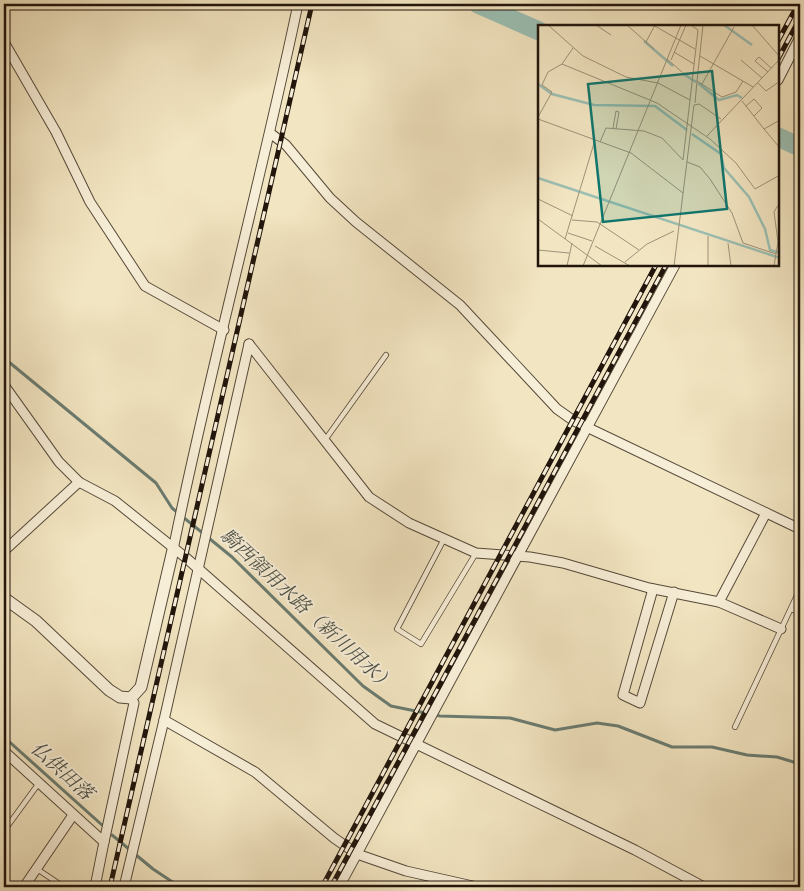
<svg xmlns="http://www.w3.org/2000/svg" width="804" height="891" font-family="Cardo,'Noto Serif JP',serif">
<rect width="100%" height="100%" fill="#f2e5c1"/>
<filter id="stains"><feTurbulence type="fractalNoise" baseFrequency=".004" numOctaves="4"/><feColorMatrix values="0 0 0 0 .2 0 0 0 0 .09 0 0 0 0 .02 0 0 0 .5 -.17"/></filter>
<radialGradient id="worn" r=".72"><stop offset=".6" stop-color="#630" stop-opacity="0"/><stop offset="1" stop-color="#630" stop-opacity=".3"/></radialGradient>
<g fill="none" stroke-linecap="round" stroke-linejoin="round">
<!-- stream -->
<g stroke="#6a7b70" stroke-width="3">
<polyline points="4,358 156,483 172,508 232,557 363,686 391,706 440,716 510,718 555,730 597,723 618,726 672,747 712,747 747,755 777,757 800,764"/>
<polyline points="4,737 102,825"/>
<polyline points="112,835 153,869 180,887"/>
</g>
<!-- river -->
<g stroke="#9bbfb3" stroke-width="19">
<polyline points="478,4 539,31"/>
<polyline points="778,137 800,147"/>
</g>
<!-- service casing -->
<g stroke="#554939" stroke-width="6">
<g id="service">
<polyline points="325,440 386,355"/>
<polyline points="444,539 397,629 421,644 476,553"/>
<polyline points="791,609 800,613"/>
<polyline points="735,727 800,589"/>
<polyline points="4,831 39,783"/>
<polyline points="37,869 64,887"/>
</g>
</g>
<!-- minor casing -->
<g stroke="#554939" stroke-width="11">
<g id="minor">
<polyline points="4,42 56,132 90,202 145,286 224,330"/>
<polyline points="778,80 800,37"/>
<polyline points="270,133 286,145 330,198 356,222 460,305 557,409 574,421 800,529"/>
<polyline points="249,344 164,720 255,772 334,838 357,854 406,871 477,887"/>
<polyline points="249,344 369,497 409,523 476,553 530,557 563,563 649,588 719,602 766,513"/>
<polyline points="4,385 59,462 79,482 115,501 185,557 375,724 635,850 704,887"/>
<path d="M173 550C210 367 260 186 298 4"/>
<polyline points="4,551 79,482"/>
<polyline points="653,589 623,695 640,703 674,592"/>
<polyline points="719,602 781,629"/>
<polyline points="4,751 104,842 95,887"/>
<polyline points="104,842 134,703 131,698"/>
<polyline points="24,887 73,815"/>
<polyline points="124,887 164,720"/>
<polyline points="339,887 675,265"/>
</g>
</g>
<!-- tertiary casing -->
<g stroke="#554939" stroke-width="13">
<polyline id="tertiary" points="4,598 36,621 109,690 120,697 131,698 141,687 173,550"/>
</g>
<!-- service -->
<use href="#service" stroke="#f7eed7" stroke-width="4.5"/>
<!-- minor -->
<use href="#minor" stroke="#f7eed7" stroke-width="9"/>
<!-- tertiary -->
<use href="#tertiary" stroke="#f7eed7" stroke-width="11"/>
<!-- rail casing -->
<g stroke="#21150c" stroke-width="5">
<g id="rail">
<polyline points="778,41 798,4"/>
<polyline points="778,59 800,18"/>
<polyline points="110,887 312,4"/>
<polyline points="322,887 656,265"/>
<polyline points="331,887 666,265"/>
</g>
</g>
<!-- rail -->
<use href="#rail" stroke="#f7eed7" stroke-width="3" stroke-dasharray="9" stroke-linecap="butt"/>
</g>
<g text-anchor="middle" dominant-baseline="central" stroke-width="4" stroke-linejoin="round" paint-order="stroke">
<!-- water labels -->
<g font-size="19" font-style="italic" fill="#4c5046" stroke="#f7eed7">
<text transform="translate(307 610) rotate(43)">騎西領用水路（新川用水）</text>
<text transform="translate(62 771) rotate(42)">仏供田落</text>
</g>
</g>
<!-- overview -->
<g transform="translate(538 25)">
<rect width="241" height="241" fill="#f2e5c1"/>
<path fill="none" stroke="#9bbfb3" stroke-width="2.5" d="M186 0 214 20M106 16 135 41M144 48 158 57M160 58 181 75 199 70 204 73M0 59 14 69 56 80 117 81 149 105M154 109 183 129 186 143 211 172 227 204 232 225 242 228M0 153 242 233"/>
<path fill="none" stroke="#9e9279" stroke-width="1" d="M10 0 45 31 88 52 120 58 152 75 145 135M58 0 73 10M89 0 116 24M115 0 157 24M165 0 159 56 184 72 198 67 205 56M214 0 242 32M108 17 117 0M136 27 156 39M162 31 215 62M129 34 144 47M133 35 148 0M203 35 224 53M24 39 119 78 172 114 198 138 217 164 242 150M230 47 217 36 221 32 233 43M220 58 228 66 242 56M164 59 196 2M152 75 160 5 153 0M204 76 226 104 242 95M157 78 159 56M208 81 216 74 224 83 216 91M0 92 14 67 4 60 10 47 24 39 35 23M0 94 93 128 145 168M75 103 78 86 81 87 78 104M226 104 242 123M169 111 242 34M62 117 68 103 106 106 124 113 145 135M149 137 162 142 172 154 194 188 205 218 238 229M0 174 35 191M0 194 64 241M34 195 59 197 101 225M30 208 54 216M170 211V241M27 214 57 115M190 218 193 241M57 221 92 241M0 225 31 228M87 237 109 219 136 206M29 241 34 218M45 241 143 0M136 241 156 80 161 79 183 94M236 241 240 217 236 187 242 177"/>
<path fill="#0f766e" fill-opacity="0.15" stroke="#0f766e" stroke-width="2.5" d="M174 46 189 184 65 197 50 59Z"/>
<rect width="241" height="241" fill="none" stroke="#21150c" stroke-width="2.5"/>
</g>
<!-- margin -->
<rect width="804" height="891" fill="none" stroke="#f2e5c1" stroke-width="20"/>
<rect x="5" y="5" width="794" height="881" fill="none" stroke="#21150c" stroke-width="2.5"/>
<rect x="10" y="10" width="784" height="871" fill="none" stroke="#21150c"/>
<rect width="100%" height="100%" filter="url(#stains)"/>
<rect width="100%" height="100%" fill="url(#worn)"/>
</svg>
